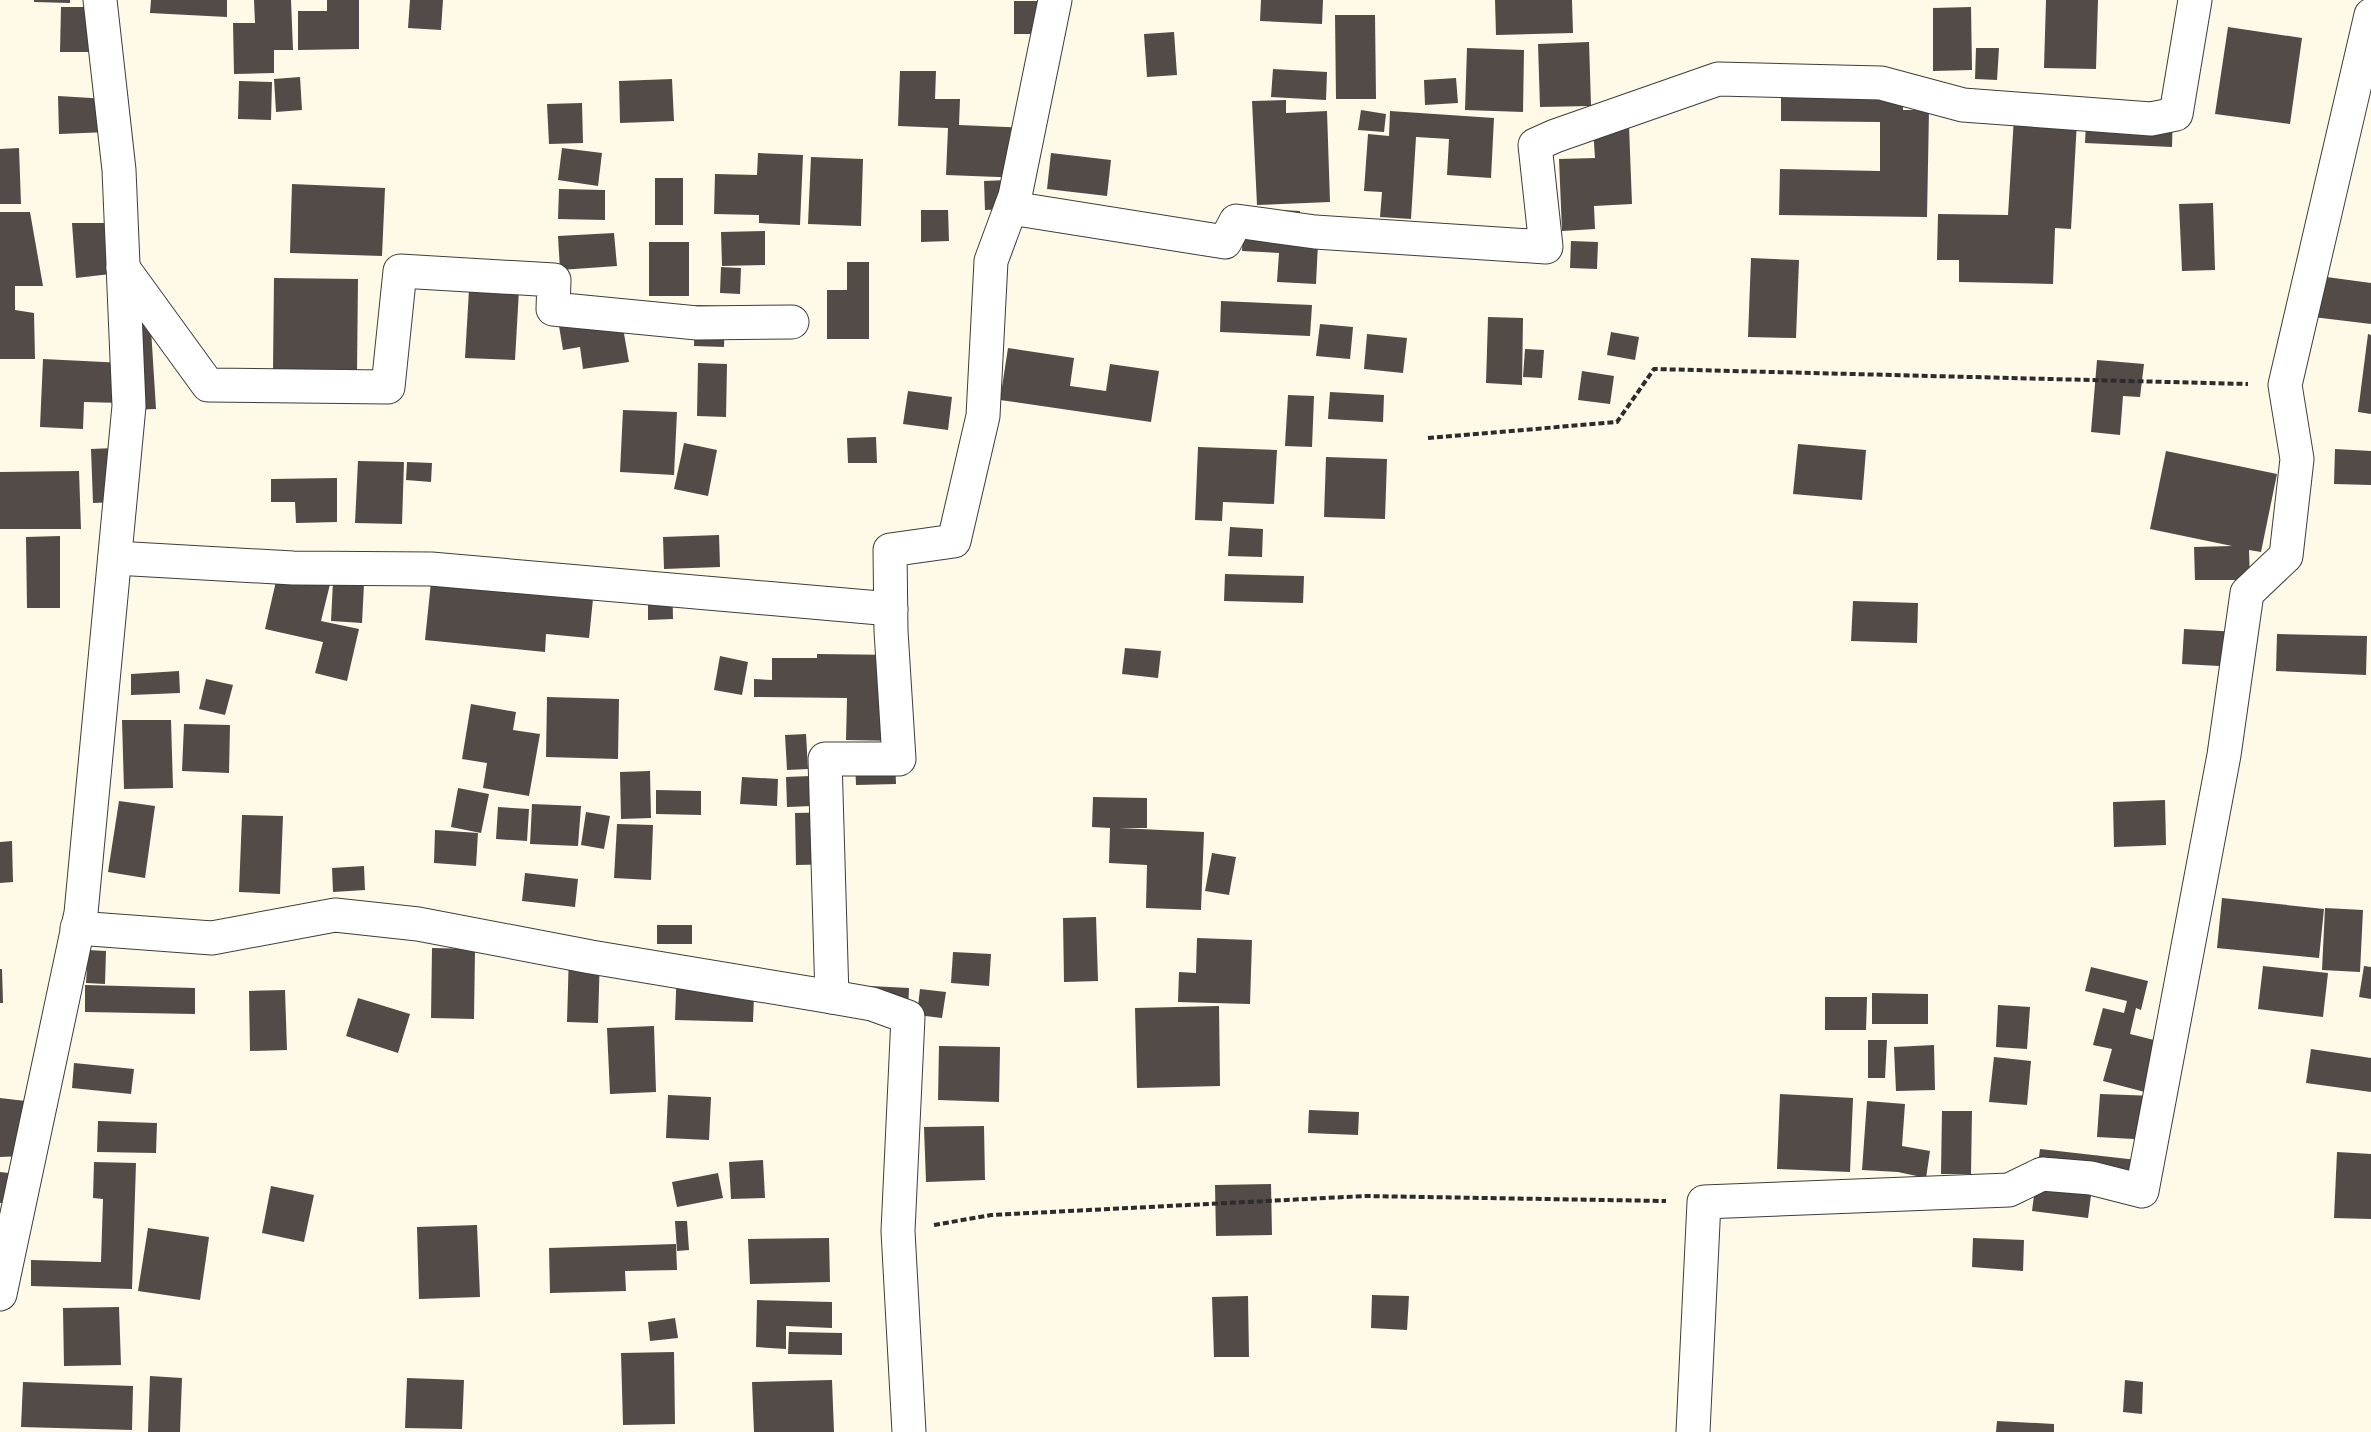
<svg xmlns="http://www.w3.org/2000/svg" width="2371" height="1432" font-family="Lora,serif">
<rect width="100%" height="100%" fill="#fff9e8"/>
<!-- building -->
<g fill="#534b47">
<polygon points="34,0 70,0 70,3 34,2"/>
<polygon points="151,0 227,0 227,17 150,13"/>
<polygon points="254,0 291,0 293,50 274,50 274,73 234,74 233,23 255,23"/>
<polygon points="327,0 359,0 359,49 298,50 298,11 327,11"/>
<polygon points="410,0 443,0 441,30 408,28"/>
<polygon points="1261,0 1323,0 1322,24 1260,21"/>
<polygon points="1495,0 1572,0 1573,33 1496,35"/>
<polygon points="2046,0 2098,0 2096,69 2044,68"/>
<rect x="1014" y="1" width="35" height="33"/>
<polygon points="61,7 97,7 96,52 60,52"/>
<polygon points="1971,7 1972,70 1933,71 1933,8"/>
<polygon points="1335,15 1375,15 1376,99 1336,99"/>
<polygon points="2228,27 2302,38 2290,124 2215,114"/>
<polygon points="1174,32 1177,75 1147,77 1144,34"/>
<polygon points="1589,42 1591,106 1540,107 1538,44"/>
<polygon points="1467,48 1524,50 1523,112 1465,110"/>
<polygon points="1976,48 1999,48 1997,80 1975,79"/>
<polygon points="1273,69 1327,72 1326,100 1271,97"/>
<polygon points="900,71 936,71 935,99 960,99 959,125 1028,128 1026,178 946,175 948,128 898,126"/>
<polygon points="1781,75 1903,77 1903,110 1929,110 1927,217 1779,215 1780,169 1880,171 1880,122 1781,121"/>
<polygon points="300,77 302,110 276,112 274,79"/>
<polygon points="1456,78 1458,103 1425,105 1424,80"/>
<polygon points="672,79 674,121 620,123 619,81"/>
<polygon points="239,81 272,82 271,120 238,119"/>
<polygon points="58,96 108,99 108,132 59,134"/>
<polygon points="1286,100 1286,113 1327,111 1330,202 1257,205 1252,101"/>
<polygon points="582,103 583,143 549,144 547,104"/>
<polygon points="2087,104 2173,106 2172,147 2085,143"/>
<polygon points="1361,110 1386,114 1384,132 1358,130"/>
<polygon points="1390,111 1494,118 1491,178 1447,175 1449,139 1416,137 1411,219 1380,217 1382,192 1364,191 1368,134 1389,136"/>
<polygon points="2014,117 2077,121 2071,229 2055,228 2053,284 1959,282 1959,260 1937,260 1938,214 2008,215"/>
<polygon points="1629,126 1632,204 1594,206 1595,229 1562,231 1559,159 1595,158 1593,128"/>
<polygon points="19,148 21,204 0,204 0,149"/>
<polygon points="562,148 602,153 598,186 558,180"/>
<polygon points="758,153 803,155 800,225 759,223 759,215 714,214 715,174 757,175"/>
<polygon points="1051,153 1111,160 1107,196 1047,189"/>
<polygon points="811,157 863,159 861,226 808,224"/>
<rect x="655" y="178" width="28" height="47"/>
<polygon points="1008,180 1009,209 985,210 984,181"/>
<polygon points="292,184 385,188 382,256 290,253"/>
<polygon points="559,189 605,190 605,220 558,219"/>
<polygon points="2213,203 2215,270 2182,271 2179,204"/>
<polygon points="1244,208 1300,211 1298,243 1318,243 1316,284 1277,282 1279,253 1242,251"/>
<polygon points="921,210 948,210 949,241 921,242"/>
<polygon points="0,212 30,212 43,286 15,286 15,310 34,313 35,359 0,359"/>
<polygon points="72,223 118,223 119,273 76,278"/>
<polygon points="765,231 765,265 722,266 721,232"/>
<polygon points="614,233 617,266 560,270 558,236"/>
<polygon points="1571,241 1598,242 1597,269 1570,268"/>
<rect x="649" y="242" width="40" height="54"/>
<polygon points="1751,258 1799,260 1796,338 1748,337"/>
<polygon points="847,262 869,262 869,339 827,339 827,290 847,290"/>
<polygon points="721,267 741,268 740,294 720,293"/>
<polygon points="520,272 515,360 465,358 469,290"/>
<polygon points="2319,276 2371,283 2371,324 2313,317"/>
<polygon points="274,278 358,279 357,371 273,371"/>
<polygon points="148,281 156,409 129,410"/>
<polygon points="1221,301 1312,305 1310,336 1220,332"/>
<polygon points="695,305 725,306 724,347 694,346"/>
<polygon points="556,308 620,311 629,362 583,369 580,347 563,350"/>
<polygon points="1488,317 1523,318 1522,385 1486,383"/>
<polygon points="1320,324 1353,327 1350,359 1316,356"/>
<polygon points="1611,332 1639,337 1635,360 1607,355"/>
<polygon points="1367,334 1407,338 1403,373 1364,369"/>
<polygon points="2368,334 2371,335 2371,414 2358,412"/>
<polygon points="1008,348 1074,358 1070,386 1106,391 1110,364 1159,371 1151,422 1000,400"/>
<polygon points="1525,349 1544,350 1542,378 1523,377"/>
<polygon points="43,359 124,363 122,403 84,402 83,429 40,427"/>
<polygon points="2097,360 2144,364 2140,397 2123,396 2120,435 2091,432"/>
<polygon points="698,363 727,364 726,417 697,416"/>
<polygon points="1582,371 1614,376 1610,404 1578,400"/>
<polygon points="908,391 952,397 948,430 903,424"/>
<polygon points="1330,392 1384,395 1383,422 1328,419"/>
<polygon points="1288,395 1314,396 1312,447 1285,446"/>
<polygon points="623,410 677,412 674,475 620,472"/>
<polygon points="876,437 877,463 848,463 847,438"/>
<polygon points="684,443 717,450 708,496 674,489"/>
<polygon points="1798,444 1866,450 1862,500 1793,494"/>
<polygon points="1198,447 1277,450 1274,504 1223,502 1222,521 1195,520"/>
<polygon points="114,448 115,502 93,503 91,449"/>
<polygon points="2335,449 2371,451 2371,485 2334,484"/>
<polygon points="2166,451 2277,474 2261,552 2249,550 2250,580 2195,580 2194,547 2232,546 2150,529"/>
<polygon points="1326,457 1387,459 1385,519 1324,517"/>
<polygon points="358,461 404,462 402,524 355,523"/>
<polygon points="407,462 432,463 431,482 406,480"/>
<polygon points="79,471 81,529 0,529 0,472"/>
<polygon points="337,478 337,522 296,523 295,502 271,502 271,479"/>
<polygon points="1230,527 1263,529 1262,557 1228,556"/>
<polygon points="719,535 720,567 664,569 663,537"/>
<polygon points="60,536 60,608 27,608 26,537"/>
<polygon points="334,562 365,564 362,623 331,621"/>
<polygon points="280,564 332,576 321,621 359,629 347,681 315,673 323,642 265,629"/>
<polygon points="432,572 593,599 589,638 546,634 545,652 425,640"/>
<polygon points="1225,574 1304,576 1303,603 1224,601"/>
<polygon points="648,575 672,575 673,619 648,620"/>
<polygon points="1853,601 1918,603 1917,643 1851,641"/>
<polygon points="2184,629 2239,632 2238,667 2182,664"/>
<polygon points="2277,634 2367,636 2366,675 2276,671"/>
<polygon points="1125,648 1161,651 1158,678 1122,674"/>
<polygon points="817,654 899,655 897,741 846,740 847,698 754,697 754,679 772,680 772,658 817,658"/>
<polygon points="720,656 748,662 742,695 714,690"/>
<polygon points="179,671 180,693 131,695 131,674"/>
<polygon points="206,679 233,685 225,715 199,709"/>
<polygon points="547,697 619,699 618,759 546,757"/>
<polygon points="471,704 516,712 513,730 540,734 529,796 483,788 487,763 462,759"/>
<polygon points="122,720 171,720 173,788 124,789"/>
<polygon points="184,724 230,725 229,773 182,771"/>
<polygon points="806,734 808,769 787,770 785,735"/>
<polygon points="895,756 896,784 856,785 855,757"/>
<polygon points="650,771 651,818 621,819 620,772"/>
<polygon points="836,775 838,805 787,807 786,777"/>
<polygon points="742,777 778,779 777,806 740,804"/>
<polygon points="458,788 489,794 481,833 451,827"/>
<polygon points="656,790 701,791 701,815 656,814"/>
<polygon points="1093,797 1147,798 1147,828 1119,828 1204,832 1201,910 1146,908 1147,865 1109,863 1110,828 1092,827"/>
<polygon points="2165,800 2166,845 2114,847 2113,802"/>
<polygon points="119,801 155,806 145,878 108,872"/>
<polygon points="532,804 581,806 578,846 530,844"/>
<polygon points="498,807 529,809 527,841 496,839"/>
<polygon points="586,812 610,816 604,849 581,845"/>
<polygon points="842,812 843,864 796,865 795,813"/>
<polygon points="242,815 283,816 280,894 239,892"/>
<polygon points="617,824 653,825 651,880 614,878"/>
<polygon points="435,830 478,833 476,866 434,863"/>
<polygon points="12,841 13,882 0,883 0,842"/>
<polygon points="1212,853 1236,857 1229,895 1205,891"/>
<polygon points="364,866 365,890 333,892 332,868"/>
<polygon points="525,873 578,879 575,907 522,901"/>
<polygon points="2222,898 2324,909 2319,958 2217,948"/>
<polygon points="2325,908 2363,910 2360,972 2322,970"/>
<polygon points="1096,917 1098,981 1064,982 1063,918"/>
<rect x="657" y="925" width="35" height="19"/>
<polygon points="1197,938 1252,940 1250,1004 1178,1002 1179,972 1196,973"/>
<polygon points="432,948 475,949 474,1019 431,1018"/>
<polygon points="88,950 106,951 105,984 86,983"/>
<polygon points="569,952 600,953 598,1023 567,1022"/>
<polygon points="953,952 991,954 989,986 951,983"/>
<polygon points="2263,966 2328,973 2323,1017 2258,1009"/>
<polygon points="2364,966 2371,967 2371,999 2359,997"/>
<polygon points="677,967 755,969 753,1022 675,1020"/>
<polygon points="2091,967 2148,981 2141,1010 2136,1008 2130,1034 2174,1045 2160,1096 2103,1081 2112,1049 2093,1045 2103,1008 2124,1013 2127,1001 2085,991"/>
<polygon points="0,969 2,969 3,1003 0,1003"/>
<polygon points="85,985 195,988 195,1014 85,1012"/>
<polygon points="870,986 909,988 908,1012 869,1010"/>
<polygon points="920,989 946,992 942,1018 917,1015"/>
<polygon points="285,990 287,1050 250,1051 249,991"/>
<polygon points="1872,993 1928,994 1928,1024 1872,1024"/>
<polygon points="1825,997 1867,997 1866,1030 1825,1030"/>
<polygon points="358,998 410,1014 398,1053 346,1036"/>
<polygon points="1998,1005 2030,1007 2027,1049 1996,1047"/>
<polygon points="1219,1006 1220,1086 1137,1088 1135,1008"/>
<polygon points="654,1026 656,1092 610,1094 607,1028"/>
<polygon points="1868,1040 1887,1040 1885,1078 1868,1078"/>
<polygon points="1934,1045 1935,1090 1896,1091 1894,1047"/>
<polygon points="939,1046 1000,1047 999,1102 938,1100"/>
<polygon points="2311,1049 2371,1058 2371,1092 2306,1083"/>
<polygon points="1994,1057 2031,1061 2027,1105 1989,1102"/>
<polygon points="74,1063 134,1069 131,1094 72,1088"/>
<polygon points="1780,1094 1853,1098 1850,1172 1777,1169"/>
<polygon points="2100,1094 2155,1096 2152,1140 2097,1137"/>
<polygon points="668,1095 711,1097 709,1140 666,1138"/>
<polygon points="0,1098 34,1102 24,1156 0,1157"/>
<polygon points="1867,1101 1905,1104 1902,1146 1930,1151 1926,1178 1898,1172 1862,1170"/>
<polygon points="1309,1110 1359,1112 1358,1135 1308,1133"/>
<polygon points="1942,1111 1972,1111 1971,1174 1941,1174"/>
<polygon points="98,1121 157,1123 156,1153 97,1152"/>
<polygon points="984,1126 985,1180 926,1182 924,1127"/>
<polygon points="2040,1149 2137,1160 2133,1193 2092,1188 2088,1218 2032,1211"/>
<polygon points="2337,1152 2371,1154 2371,1219 2334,1218"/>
<polygon points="763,1160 765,1198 731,1199 729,1162"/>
<polygon points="94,1162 136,1163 132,1289 31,1286 31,1260 101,1262 103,1199 93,1198"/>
<polygon points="0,1172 18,1174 15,1203 0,1203"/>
<polygon points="718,1173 723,1198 677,1207 672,1182"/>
<polygon points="1271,1184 1272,1235 1216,1236 1215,1185"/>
<polygon points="271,1186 314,1195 304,1242 262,1233"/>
<polygon points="675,1221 687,1221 689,1250 677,1251"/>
<polygon points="477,1225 480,1297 419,1299 417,1227"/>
<polygon points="148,1228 209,1237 200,1300 138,1291"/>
<polygon points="829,1238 830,1282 750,1284 748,1239"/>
<polygon points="1973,1238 2024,1240 2023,1271 1972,1267"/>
<polygon points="676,1244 677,1270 625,1271 626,1291 550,1293 549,1248"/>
<polygon points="1372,1295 1409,1296 1407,1330 1371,1328"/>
<polygon points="1248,1296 1249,1357 1214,1357 1212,1297"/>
<polygon points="757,1300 832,1302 832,1328 786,1326 786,1349 756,1347"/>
<polygon points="119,1307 121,1365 64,1366 63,1308"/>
<polygon points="675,1318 678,1338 650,1341 648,1322"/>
<polygon points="789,1332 842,1333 842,1355 788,1354"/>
<polygon points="674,1352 675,1424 623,1425 621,1353"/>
<polygon points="150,1376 182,1378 180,1432 148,1432"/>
<polygon points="407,1378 464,1380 462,1429 405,1428"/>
<polygon points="832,1380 834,1432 754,1432 752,1382"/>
<polygon points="2125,1380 2143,1382 2142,1414 2123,1412"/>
<polygon points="23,1382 133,1386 132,1430 21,1427"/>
<polygon points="1997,1421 2054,1424 2054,1432 1996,1432"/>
</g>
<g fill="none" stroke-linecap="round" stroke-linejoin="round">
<!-- minor casing -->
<g stroke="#3d3d3d" stroke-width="35">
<g id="minor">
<polyline points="1011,208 1225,242 1236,221 1315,232 1546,247 1535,145 1555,136 1718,79 1881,83 1963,105 2151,119 2176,114 2195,0"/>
<polyline points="123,268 208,385 388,387 400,271 554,280 553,309 697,323 792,322"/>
<polyline points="115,558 293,568 431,569 891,609"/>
<polyline points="77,928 212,938 335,915 418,924 591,957 832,997 825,759 899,759 891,631 890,550 954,541 983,416 991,261 1015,196 1055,0"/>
<polyline points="832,997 872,1004 908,1017 898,1231 909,1432"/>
<polyline points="0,1294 81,913 129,406 119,170 100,0"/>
<polyline points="1693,1432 1704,1202 2009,1190 2042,1174 2091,1178 2142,1191 2224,755 2247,593 2286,556 2297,459 2285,385 2371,15"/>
</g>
</g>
<!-- path -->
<g stroke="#2c2c2c" stroke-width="4" stroke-dasharray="6 3" stroke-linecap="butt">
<polyline points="1428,438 1617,422 1654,369 2248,384"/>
<polyline points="934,1225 991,1215 1365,1196 1666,1201"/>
</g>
<!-- minor -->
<use href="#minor" stroke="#fff" stroke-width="33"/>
</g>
</svg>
